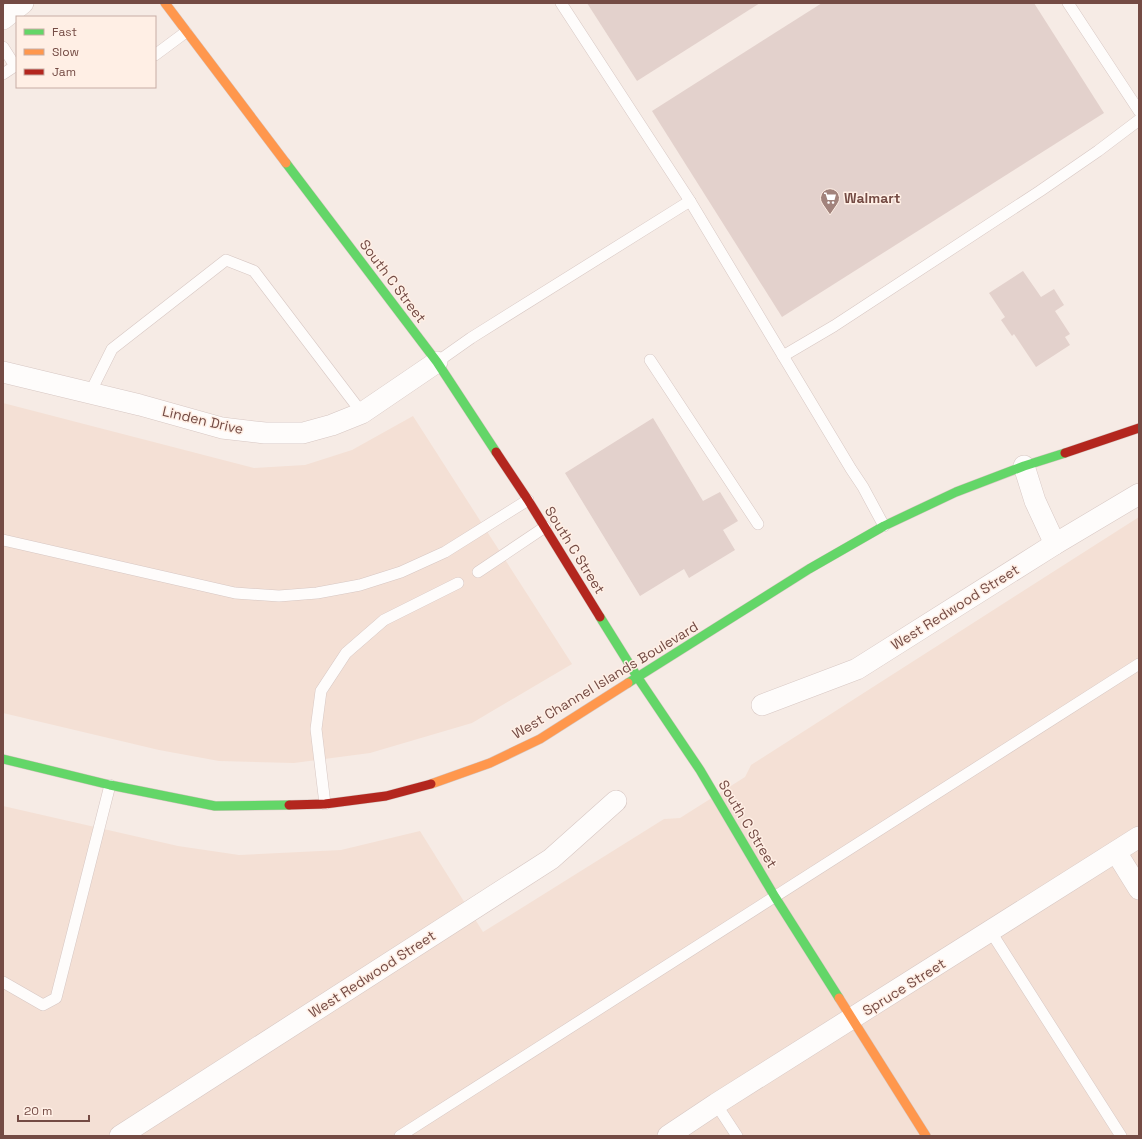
<svg xmlns="http://www.w3.org/2000/svg" width="1142" height="1139" font-family="'Space Grotesk',sans-serif">
<rect width="100%" height="100%" fill="#f6ebe5"/>
<!-- residential -->
<g fill="#f4e0d5">
<polygon points="3,403 254,468 305,465 352,450 413,416 572,664 472,723 370,753 294,763 219,761 159,750 3,713"/>
<polygon points="1139,517 1139,1136 3,1136 3,806 178,846 239,855 341,850 420,831 483,932 664,819 680,818 745,777 751,765"/>
</g>
<!-- building -->
<g fill="#e3d1cc">
<polygon points="587,3 760,3 637,81"/>
<polygon points="822,3 1034,3 1104,113 782,317 652,111"/>
<polygon points="1023,271 1041,297 1054,289 1064,305 1055,311 1070,334 1065,337 1070,345 1036,367 1014,334 1012,336 1001,320 1005,317 989,293"/>
<polygon points="653,418 703,501 720,492 738,521 723,530 735,550 689,578 684,569 640,596 565,473"/>
</g>
<g fill="none" stroke-linecap="round" stroke-linejoin="round">
<!-- lane casing -->
<g stroke="#d7c7c3" stroke-width="12">
<g id="lane">
<polyline points="1068,3 1139,111"/>
<polyline points="3,47 15,66 3,74"/>
<polyline points="155,55 186,32"/>
<polyline points="690,201 851,469 863,487 884,526"/>
<polyline points="783,356 834,326 1040,191 1098,151 1139,120"/>
<polyline points="650,360 758,524"/>
<polyline points="437,362 471,338 690,201 561,3"/>
<polyline points="90,393 112,349 226,260 254,271 362,413"/>
<polyline points="3,540 235,593 279,596 317,593 360,585 401,572 445,552 528,500"/>
<polyline points="478,572 545,527"/>
<polyline points="325,804 316,729 321,691 346,653 384,620 458,583"/>
<polyline points="991,932 1121,1136"/>
<polyline points="3,982 43,1005 56,998 110,785"/>
<polyline points="716,1104 737,1136"/>
<polyline points="400,1136 1139,664"/>
</g>
</g>
<!-- street casing -->
<g stroke="#d7c7c3" stroke-width="22">
<g id="street">
<polyline points="3,19 23,3"/>
<polyline points="3,372 140,405 222,428 265,433 303,433 332,425 362,413 437,362"/>
<polyline points="1024,466 1035,501 1055,544"/>
<polyline points="762,705 857,669 1055,544 1139,494"/>
<polyline points="1116,852 1139,889"/>
<polyline points="120,1136 551,859 616,801"/>
<polyline points="668,1136 716,1104 1139,837"/>
</g>
</g>
<!-- fast casing -->
<g stroke="#d6c6c1" stroke-width="10">
<g id="fast">
<polyline points="286,163 437,362 496,452"/>
<polyline points="600,617 638,678 700,770 775,897 839,998"/>
<polyline points="628,683 809,569 884,526 956,492 1024,466 1065,453"/>
<polyline points="3,759 110,785 215,806 289,805"/>
</g>
</g>
<!-- slow casing -->
<g stroke="#d6c6c1" stroke-width="10">
<g id="slow">
<polyline points="165,3 286,163"/>
<polyline points="431,784 490,763 540,739 628,683"/>
<polyline points="839,998 926,1136"/>
</g>
</g>
<!-- jam casing -->
<g stroke="#d6c6c1" stroke-width="10">
<g id="jam">
<polyline points="496,452 528,500 600,617"/>
<polyline points="1065,453 1139,428"/>
<polyline points="289,805 325,804 386,796 431,784"/>
</g>
</g>
<!-- lane -->
<use href="#lane" stroke="#fefcfb" stroke-width="11"/>
<!-- street -->
<use href="#street" stroke="#fefcfb" stroke-width="21"/>
<!-- fast -->
<use href="#fast" stroke="#63d668" stroke-width="9"/>
<!-- slow -->
<use href="#slow" stroke="#ff974d" stroke-width="9"/>
<!-- jam -->
<use href="#jam" stroke="#b3261e" stroke-width="9"/>
</g>
<!-- icons -->
<defs>
<g id="supermarket-pin" transform="scale(1)"><path d="M0 17L-7.5 6A9.5 9.5 0 1 1 7.5 6Z" fill="#a2837c" stroke="#ffefe5"/><path d="M-6-5.5h2.5l.6 2H6L4.5 2H-2.5L-4.4-4H-6ZM-1.5 3.2a1.3 1.3 0 1 0 .1 0ZM3 3.2a1.3 1.3 0 1 0 .1 0Z" fill="#fff"/></g>
</defs>
<g fill-rule="evenodd">
<use href="#supermarket-pin" x="830" y="198"/>
</g>
<g text-anchor="middle" dominant-baseline="central" stroke-width="3" stroke-linejoin="round" paint-order="stroke">
<!-- poi labels -->
<g font-size="14" font-weight="bold" fill="#744b44" stroke="#ffefe5" text-anchor="start">
<text x="844" y="198">Walmart</text>
</g>
<!-- street labels -->
<g font-size="14" fill="#744b44" stroke="#ffefe5">
<text transform="translate(393 281) rotate(53)">South C Street</text>
<text transform="translate(203 420) rotate(13)">Linden Drive</text>
<text transform="translate(575 550) rotate(58)">South C Street</text>
<text transform="translate(955 607) rotate(-32)">West Redwood Street</text>
<text transform="translate(605 680) rotate(-31)">West Channel Islands Boulevard</text>
<text transform="translate(748 824) rotate(59)">South C Street</text>
<text transform="translate(372 974) rotate(-33)">West Redwood Street</text>
<text transform="translate(904 987) rotate(-32)">Spruce Street</text>
</g>
</g>
<!-- border -->
<rect width="1142" height="1139" fill="none" stroke="#744b44" stroke-width="8"/>
<!-- legend -->
<rect x="16" y="16" width="140" height="72" fill="#ffefe5" stroke="#c7ada5"/>
<rect x="24" y="29" width="20" height="6" fill="#63d668" stroke="#c7ada5"/>
<text x="52" y="36" font-size="12" fill="#744b44">Fast</text>
<rect x="24" y="49" width="20" height="6" fill="#ff974d" stroke="#c7ada5"/>
<text x="52" y="56" font-size="12" fill="#744b44">Slow</text>
<rect x="24" y="69" width="20" height="6" fill="#b3261e" stroke="#c7ada5"/>
<text x="52" y="76" font-size="12" fill="#744b44">Jam</text>
<!-- scale -->
<path d="M18 1115v6h71v-6" fill="none" stroke="#744b44" stroke-width="2"/>
<text x="24" y="1115" font-size="12" fill="#744b44" stroke="#ffefe5" stroke-width="3" paint-order="stroke">20 m</text>
</svg>
